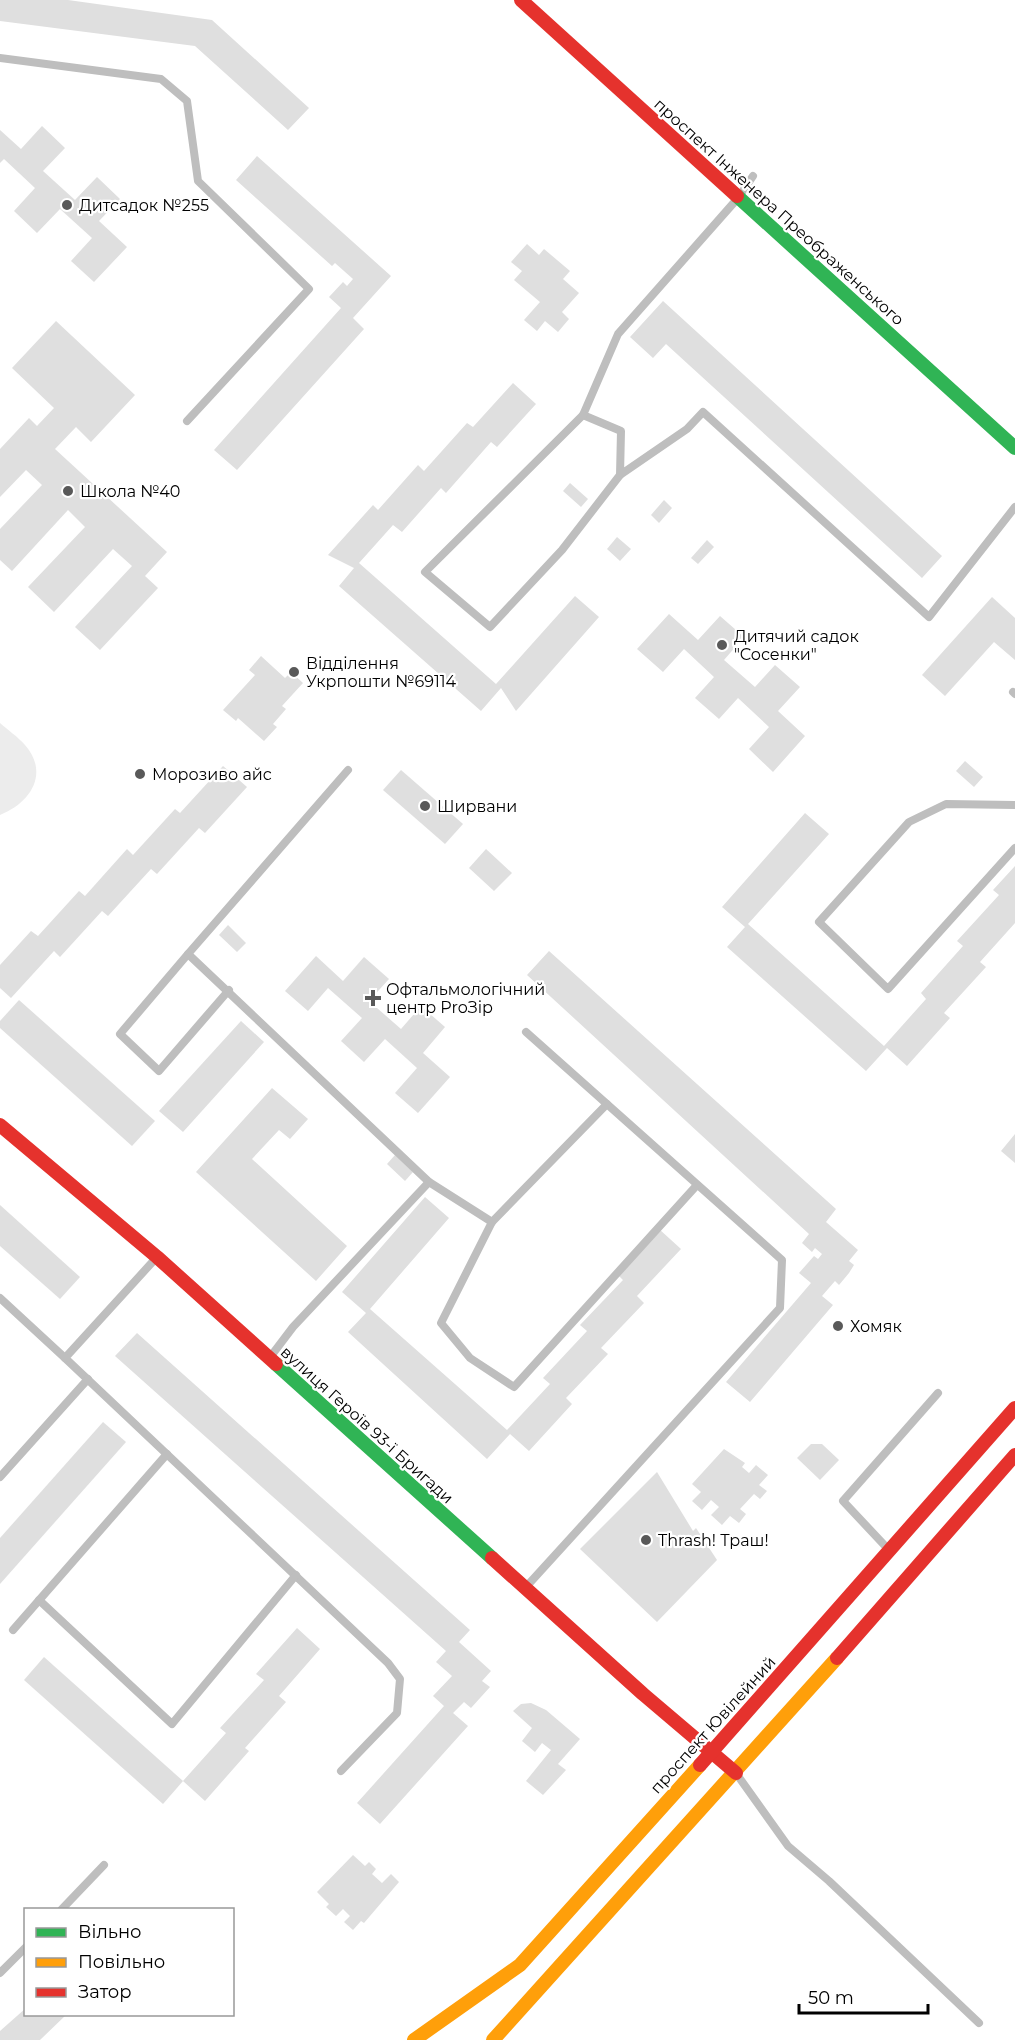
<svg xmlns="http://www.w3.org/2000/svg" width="1015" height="2040" font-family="Montserrat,sans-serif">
<rect width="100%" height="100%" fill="#fff"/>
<!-- pitch -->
<path fill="#ececec" d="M0 723C8 730 18 737 25 745 50 774 30 803 0 815Z"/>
<!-- building -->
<g fill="#dfdfdf">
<polygon points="0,0 68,0 212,20 309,108 288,130 195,46 0,21"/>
<polygon points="42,126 65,148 43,171 75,200 97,177 120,199 99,221 127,247 94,282 71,261 92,238 60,209 37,233 14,211 35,188 4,159 0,163 0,130 21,149"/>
<polygon points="257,156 391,276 353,318 364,329 237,470 214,450 341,308 329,297 343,282 347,286 353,279 335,263 332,266 236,180"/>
<polygon points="527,244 539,255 544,249 570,271 563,279 579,293 562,312 569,319 558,332 545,321 537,331 524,320 540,302 514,280 522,271 511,262"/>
<polygon points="663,301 942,556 922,578 666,344 653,358 630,337"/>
<polygon points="56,321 135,395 91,442 76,427 55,449 167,552 145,576 158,588 100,650 75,627 132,566 113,549 54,612 28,587 85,527 68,510 12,571 0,560 0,529 42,485 26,470 0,497 0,449 29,418 37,426 54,408 12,368"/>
<polygon points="513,383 536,404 497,447 491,442 446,493 441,488 402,532 393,525 359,563 496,684 575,596 599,617 516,711 501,688 481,711 339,586 354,568 328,555 373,505 378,510 418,465 424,471 467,423 473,427"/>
<polygon points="570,483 588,499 581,507 563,491"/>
<polygon points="664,500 672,508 659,523 651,515"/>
<polygon points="617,537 631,549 620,561 607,549"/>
<polygon points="707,540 714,547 698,564 691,558"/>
<polygon points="992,597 1015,618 1015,660 994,642 945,696 922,675"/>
<polygon points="669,614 698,640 720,616 744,637 724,660 755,687 775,665 800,687 778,711 805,736 773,772 749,749 769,727 738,698 719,719 695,698 714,677 684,649 663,672 637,649"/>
<polygon points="261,656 285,678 291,672 303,683 282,706 286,709 273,724 277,727 264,741 238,718 236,721 223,710 255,675 249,670"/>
<polygon points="965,761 983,777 974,787 956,771"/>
<polygon points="223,766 247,787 205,833 199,828 157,874 151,869 108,916 102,911 60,957 54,951 11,998 0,988 0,965 31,931 38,936 79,891 85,896 127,849 133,855 175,809 180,813"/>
<polygon points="401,770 463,824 445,844 383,790"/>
<polygon points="805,813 829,834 748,924 884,1046 926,999 921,993 963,946 957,941 999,895 993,890 1015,866 1015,923 980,962 986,967 944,1013 950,1018 907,1066 887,1048 866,1071 727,947 745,927 722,907"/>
<polygon points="486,849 512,873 494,891 469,868"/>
<polygon points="228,925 246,943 237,952 219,935"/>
<polygon points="549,951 836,1209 826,1222 858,1250 849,1261 854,1265 849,1273 839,1285 835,1281 822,1296 833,1305 750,1402 726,1382 811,1283 799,1273 814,1256 818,1259 822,1254 815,1248 812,1252 802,1243 809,1234 527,975"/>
<polygon points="316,956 343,981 364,957 389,979 369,1001 401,1029 421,1006 445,1027 423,1053 450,1077 418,1113 395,1093 417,1068 385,1039 364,1062 341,1041 362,1018 328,988 308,1011 285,991"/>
<polygon points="19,1000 155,1121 132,1146 0,1028 0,1021"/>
<polygon points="241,1021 264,1042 183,1132 159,1111"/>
<polygon points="272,1088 308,1119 290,1139 279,1130 252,1159 347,1246 316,1281 196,1172"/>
<polygon points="1015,1134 1015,1163 1001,1151"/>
<polygon points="395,1155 413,1172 405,1181 387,1164"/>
<polygon points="425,1197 449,1218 370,1309 507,1430 550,1384 543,1378 587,1331 580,1325 623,1280 617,1274 659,1229 681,1249 637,1296 644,1303 601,1348 608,1354 566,1398 572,1404 529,1451 510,1434 487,1459 348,1332 366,1313 342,1292"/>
<polygon points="0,1205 80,1277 60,1299 0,1246"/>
<polygon points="137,1333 470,1630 459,1642 491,1671 482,1681 490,1687 471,1708 464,1702 453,1713 468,1726 380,1824 357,1803 444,1706 433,1696 452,1676 436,1662 446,1651 115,1356"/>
<polygon points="103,1422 126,1442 0,1584 0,1538"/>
<polygon points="811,1444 822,1444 839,1460 820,1480 797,1458"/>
<polygon points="724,1449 745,1463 742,1467 749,1473 756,1465 768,1475 759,1485 767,1491 760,1499 754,1494 740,1509 746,1514 739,1523 730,1516 722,1525 711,1515 719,1507 711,1500 702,1510 692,1501 701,1492 692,1484"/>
<polygon points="657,1472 693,1531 696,1528 717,1560 657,1622 580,1549"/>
<polygon points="297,1628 320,1649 279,1696 286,1702 245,1748 249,1751 205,1801 183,1781 226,1733 220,1728 264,1680 256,1674"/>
<polygon points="44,1657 183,1781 163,1804 24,1680"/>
<polygon points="531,1703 546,1710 580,1739 558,1764 566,1770 543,1795 526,1781 551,1750 542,1743 535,1752 522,1741 532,1728 513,1711 521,1704"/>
<polygon points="353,1855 365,1866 369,1862 376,1869 372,1874 382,1883 391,1874 399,1882 364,1923 361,1921 353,1930 344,1922 350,1916 343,1909 336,1916 326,1907 329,1904 317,1892"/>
<polygon points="26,2008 26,2014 67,2014 40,2040 0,2040 0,2031"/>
</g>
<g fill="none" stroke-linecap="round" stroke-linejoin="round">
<!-- lane -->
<g stroke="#bebebe" stroke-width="8">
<polyline points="0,58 161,79 187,101 198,181 309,289 187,421"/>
<polyline points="753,176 738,198 618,334 583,415 621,431 620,475 687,429 703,412 929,617 1015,507"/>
<polyline points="583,415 425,572 490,627 562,550 620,475"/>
<polyline points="1013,692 1015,694"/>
<polyline points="348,770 188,954 429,1182 492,1222"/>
<polyline points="1015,805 946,804 909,822 819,922 888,989 1015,848"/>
<polyline points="188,954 120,1034 159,1071 229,990"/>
<polyline points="526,1032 782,1260 780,1308 526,1587"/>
<polyline points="607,1104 492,1222 441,1323 470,1358 514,1387 697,1185"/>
<polyline points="157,1257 65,1358 388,1663 400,1679 397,1713 341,1771"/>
<polyline points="0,1298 65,1358"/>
<polyline points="271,1356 293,1327 429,1182"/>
<polyline points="0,1477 88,1379"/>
<polyline points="888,1549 843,1501 938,1393"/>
<polyline points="39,1600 172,1724 296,1575"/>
<polyline points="13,1630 167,1454"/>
<polyline points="738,1776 788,1846 829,1881 979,2023"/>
<polyline points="61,1910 104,1865"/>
<polyline points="0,1973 26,1947"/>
</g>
<!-- fast -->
<g stroke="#30b455" stroke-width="14">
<polyline points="737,196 1015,448"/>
<polyline points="276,1364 492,1558"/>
</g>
<!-- slow -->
<g stroke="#ff9f0a" stroke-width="14">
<polyline points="414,2040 520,1965 700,1765"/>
<polyline points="493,2040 837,1658"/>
</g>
<!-- jam -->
<g stroke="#e5322d" stroke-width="14">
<polyline points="521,0 737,196"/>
<polyline points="0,1125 157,1257 276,1364"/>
<polyline points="492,1558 643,1694 736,1773"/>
<polyline points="837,1658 1015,1455"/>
<polyline points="700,1765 1015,1408"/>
</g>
</g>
<!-- markers -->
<g fill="#595959" stroke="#fff" stroke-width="2">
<circle cx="67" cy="205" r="6"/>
<circle cx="68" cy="491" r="6"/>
<circle cx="722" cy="645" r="6"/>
<circle cx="294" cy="672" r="6"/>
<circle cx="140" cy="774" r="6"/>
<circle cx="425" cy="806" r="6"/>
<path d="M370 989h6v6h6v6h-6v6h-6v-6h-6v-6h6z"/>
<circle cx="838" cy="1326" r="6"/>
<circle cx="646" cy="1540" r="6"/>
</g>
<g text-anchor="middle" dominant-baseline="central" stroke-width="4.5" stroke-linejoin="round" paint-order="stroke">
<!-- poi labels -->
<g font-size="16" fill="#000" stroke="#fff" text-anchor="start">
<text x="79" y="205">Дитсадок №255</text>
<text x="80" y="491">Школа №40</text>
<text x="734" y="636">Дитячий садок<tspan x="734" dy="18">"Сосенки"</tspan></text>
<text x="306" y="663">Відділення<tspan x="306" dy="18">Укрпошти №69114</tspan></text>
<text x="152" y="774">Морозиво айс</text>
<text x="437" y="806">Ширвани</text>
<text x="386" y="989">Офтальмологічний<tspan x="386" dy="18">центр ProЗір</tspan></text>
<text x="850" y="1326">Хомяк</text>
<text x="658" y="1540">Thrash! Траш!</text>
</g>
<!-- street labels -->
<g font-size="16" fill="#000" stroke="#fff">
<text transform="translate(779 212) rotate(42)">проспект Інженера Преображенського</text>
<text transform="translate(367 1425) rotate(42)">вулиця Героїв 93-ї Бригади</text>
<text transform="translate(713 1725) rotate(-48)">проспект Ювілейний</text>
</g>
</g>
<!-- legend -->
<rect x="24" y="1908" width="210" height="108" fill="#ffffff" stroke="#999999" stroke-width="1.5"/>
<rect x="36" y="1928" width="30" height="9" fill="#30b455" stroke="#999999" stroke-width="1.5"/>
<text x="78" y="1938" font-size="18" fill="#000000">Вільно</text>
<rect x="36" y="1958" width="30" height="9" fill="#ff9f0a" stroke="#999999" stroke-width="1.5"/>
<text x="78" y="1968" font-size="18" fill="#000000">Повільно</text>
<rect x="36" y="1988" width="30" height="9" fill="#e5322d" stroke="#999999" stroke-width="1.5"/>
<text x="78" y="1998" font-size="18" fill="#000000">Затор</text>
<!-- scale -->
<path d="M799 2004v9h129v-9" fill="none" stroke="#000000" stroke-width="3"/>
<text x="808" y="2004" font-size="18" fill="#000000" stroke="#ffffff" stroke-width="4.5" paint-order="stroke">50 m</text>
</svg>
